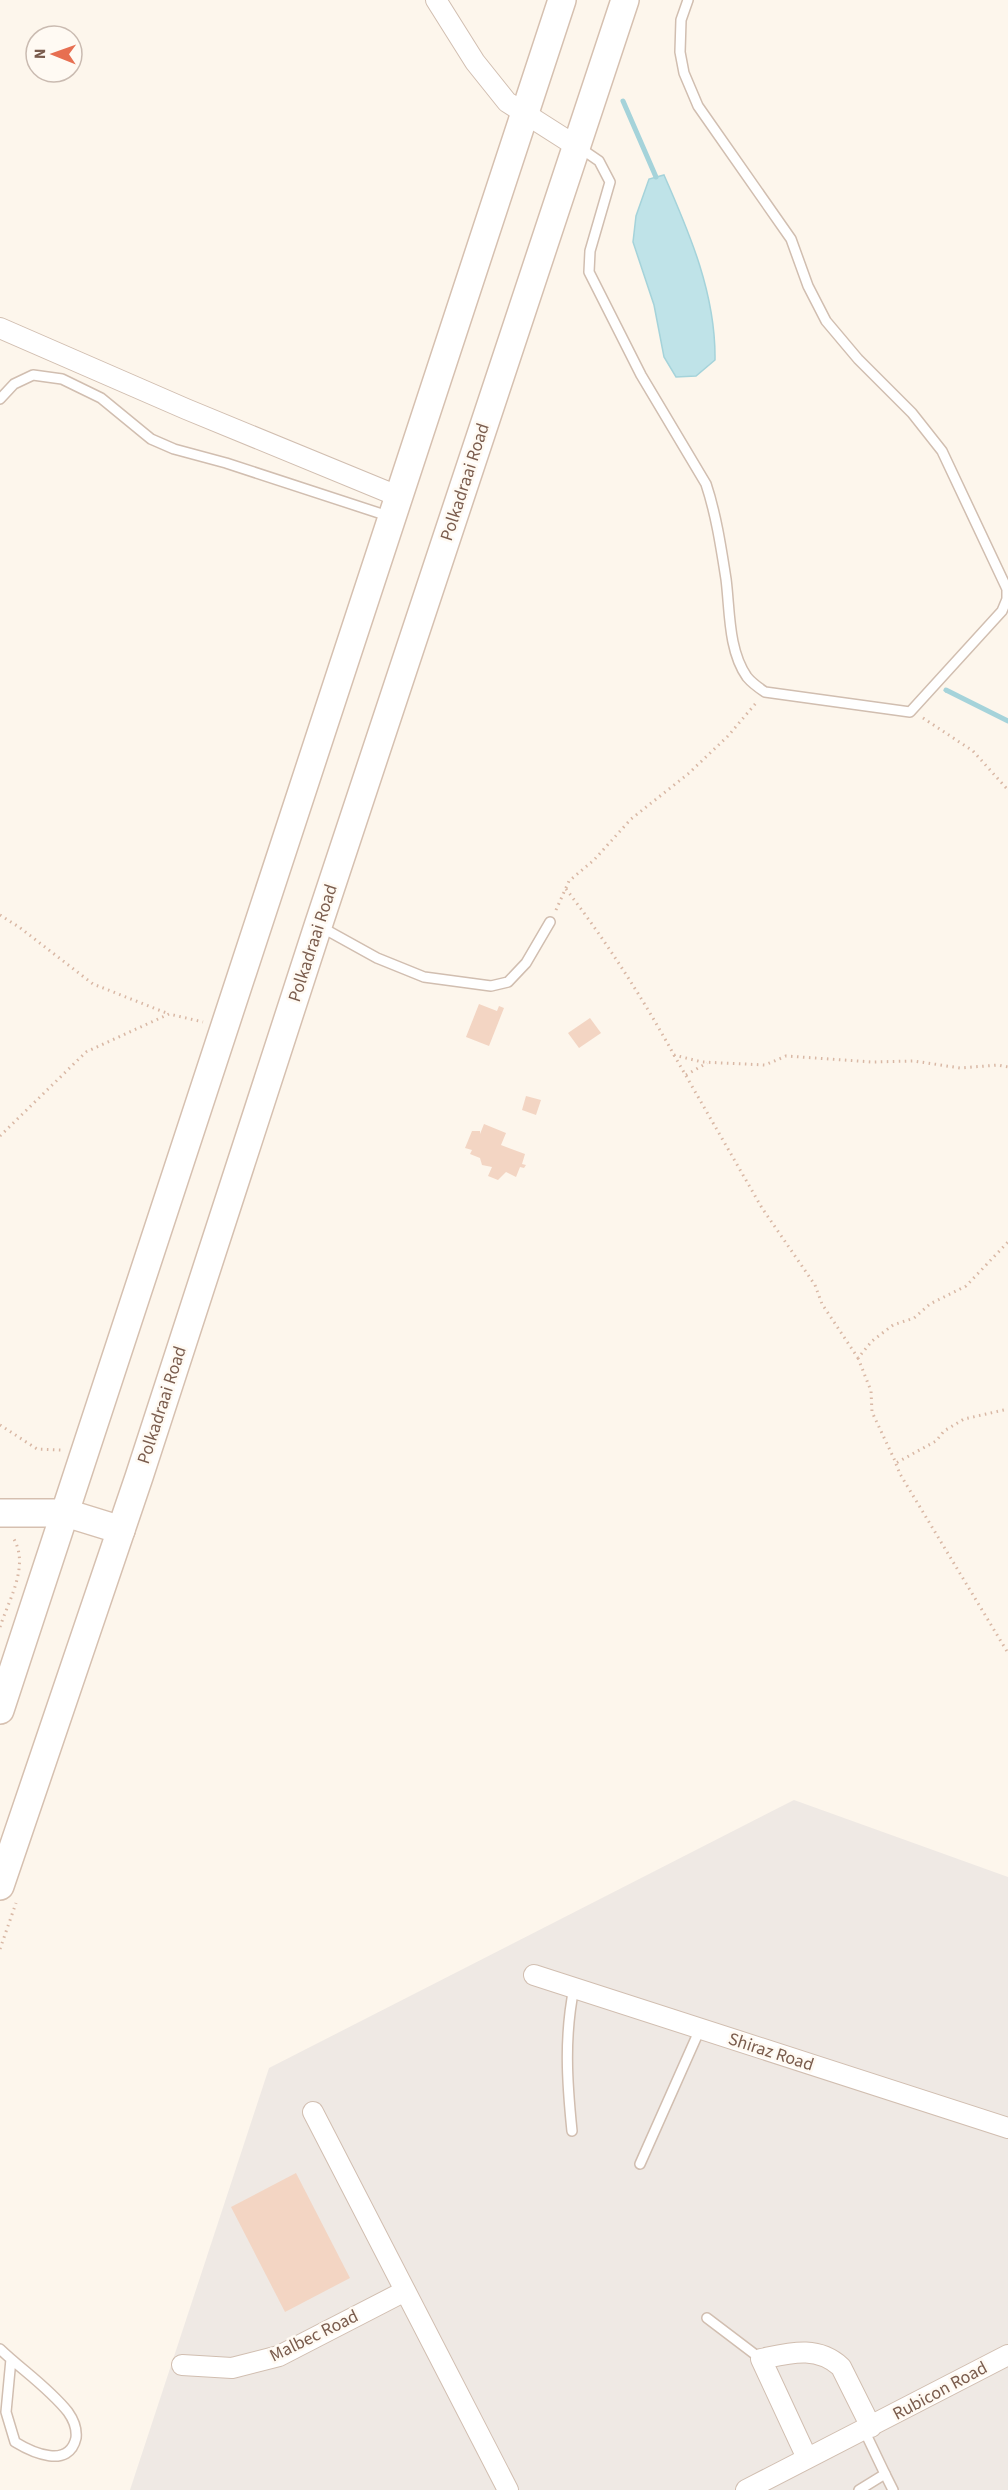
<svg xmlns="http://www.w3.org/2000/svg" width="1008" height="2490" font-family="'Source Sans 3',sans-serif">
<rect width="100%" height="100%" fill="#fdf6ec"/>
<!-- industrial -->
<polygon fill="#efe9e4" points="794,1800 1008,1877 1008,2490 130,2490 269,2068"/>
<!-- water -->
<path fill="#bfe3e8" stroke="#a5d3da" stroke-width="1.5" d="M664 175C690 234 716 295 715 360L696 376 676 377 664 357 654 305 633 242 636 216 649 179Z"/>
<g fill="none" stroke-linecap="round" stroke-linejoin="round">
<!-- stream -->
<g stroke="#a5d3da" stroke-width="5">
<polyline points="623,101 656,177"/>
<polyline points="946,690 1008,721"/>
</g>
</g>
<!-- building -->
<g fill="#f3d5c3">
<polygon points="479,1004 497,1011 499,1006 504,1008 489,1046 466,1037"/>
<polygon points="590,1018 601,1033 579,1048 568,1033"/>
<polygon points="526,1096 541,1100 536,1115 522,1110"/>
<polygon points="484,1124 506,1133 501,1145 525,1154 522,1164 526,1165 524,1168 520,1167 516,1177 506,1172 498,1180 488,1176 492,1167 482,1165 480,1158 470,1154 472,1150 465,1148 472,1131 480,1131 480,1134"/>
<polygon points="296,2173 350,2278 285,2312 231,2207"/>
</g>
<g fill="none" stroke-linecap="round" stroke-linejoin="round">
<!-- lane casing -->
<g stroke="#d1beb0" stroke-width="12">
<g id="lane">
<path d="M580 148 599 161 610 182 590 251 589 272 641 375 706 484C716 514 721 547 726 579 730 610 728 650 747 677 752 683 759 688 765 692L910 712 1002 611 1007 599V589L942 451 912 413 858 359 826 321 808 286 791 239 698 106 684 73 680 52 681 20 688 0"/>
<polyline points="0,399 14,384 33,375 62,379 101,398 151,439 174,449 226,463 388,516"/>
<polyline points="321,927 377,958 424,977 491,986 508,982 526,963 550,922"/>
<path d="M572 2131C567 2082 564 2037 574 1988"/>
<polyline points="640,2164 700,2029"/>
<polyline points="707,2318 761,2359"/>
<path d="M0 2349C22 2370 49 2388 68 2412 73 2419 77 2429 76 2438 69 2469 33 2453 15 2442L6 2412 11 2359"/>
<polyline points="885,2474 893,2490"/>
<polyline points="859,2490 885,2474 864,2430"/>
</g>
</g>
<!-- street casing -->
<g stroke="#d1beb0" stroke-width="22">
<g id="street">
<polyline points="436,0 475,62 507,102 576,146"/>
<polyline points="0,328 186,409 400,497"/>
<polyline points="534,1975 1008,2128"/>
<polyline points="313,2112 508,2490"/>
<polyline points="182,2365 232,2368 279,2356 405,2291"/>
<path d="M807 2458 761 2359C790 2353 817 2345 841 2367L871 2427"/>
<polyline points="746,2490 1008,2355"/>
</g>
</g>
<!-- secondary casing -->
<g stroke="#d6c0b0" stroke-width="30">
<g id="secondary">
<polyline points="0,1513 66,1513 121,1530"/>
<polyline points="0,1710 562,0"/>
<polyline points="0,1886 139,1477 318,926 625,0"/>
</g>
</g>
<!-- path -->
<g stroke="#d9b8a5" stroke-width="3" stroke-dasharray="1.5 4.5" stroke-linecap="butt">
<polyline points="923,718 973,751 1008,790"/>
<path d="M566 889C606 941 642 997 674 1055L702 1062 765 1065 786 1056 872 1062 914 1061 960 1068 998 1065 1008 1067"/>
<polyline points="556,910 569,881 594,860 631,819 688,774 728,736 756,703"/>
<polyline points="0,915 19,927 93,984 169,1014"/>
<polyline points="674,1055 762,1208 815,1285 822,1304 858,1358 872,1341 893,1325 914,1318 930,1304 966,1286 1008,1242"/>
<polyline points="686,1075 707,1063"/>
<polyline points="0,1136 86,1052 169,1014 203,1022"/>
<polyline points="858,1358 871,1391 872,1412 896,1463 936,1441 944,1431 964,1419 1008,1409"/>
<polyline points="0,1425 37,1449 61,1450"/>
<polyline points="896,1464 900,1474 1008,1653"/>
<path d="M0 1627C9 1599 31 1564 12 1536"/>
<polyline points="0,1949 16,1903"/>
</g>
<!-- lane -->
<use href="#lane" stroke="#fff" stroke-width="9"/>
<!-- street -->
<use href="#street" stroke="#fff" stroke-width="20"/>
<!-- secondary -->
<use href="#secondary" stroke="#fff" stroke-width="27"/>
</g>
<g text-anchor="middle" dominant-baseline="central" stroke-width="5" stroke-linejoin="round" paint-order="stroke">
<!-- street labels -->
<g font-size="18" fill="#7a5c4d" stroke="#fffaf3">
<text transform="translate(465 482) rotate(-72)">Polkadraai Road</text>
<text transform="translate(313 943) rotate(-72)">Polkadraai Road</text>
<text transform="translate(162 1405) rotate(-72)">Polkadraai Road</text>
<text transform="translate(771 2052) rotate(18)">Shiraz Road</text>
<text transform="translate(314 2336) rotate(-26)">Malbec Road</text>
<text transform="translate(940 2391) rotate(-28)">Rubicon Road</text>
</g>
</g>
<!-- north arrow -->
<g transform="translate(54 54) rotate(271)"><circle r="28" fill="#fffaf3" stroke="#cabbb1" stroke-width="1.5"/>
<path d="M0-4.5L10 22L0 15L-10 22Z" fill="#e76f51"/>
<text y="-9" font-size="16" font-weight="bold" text-anchor="middle" fill="#7a5c4d">N</text>
</g>
</svg>
